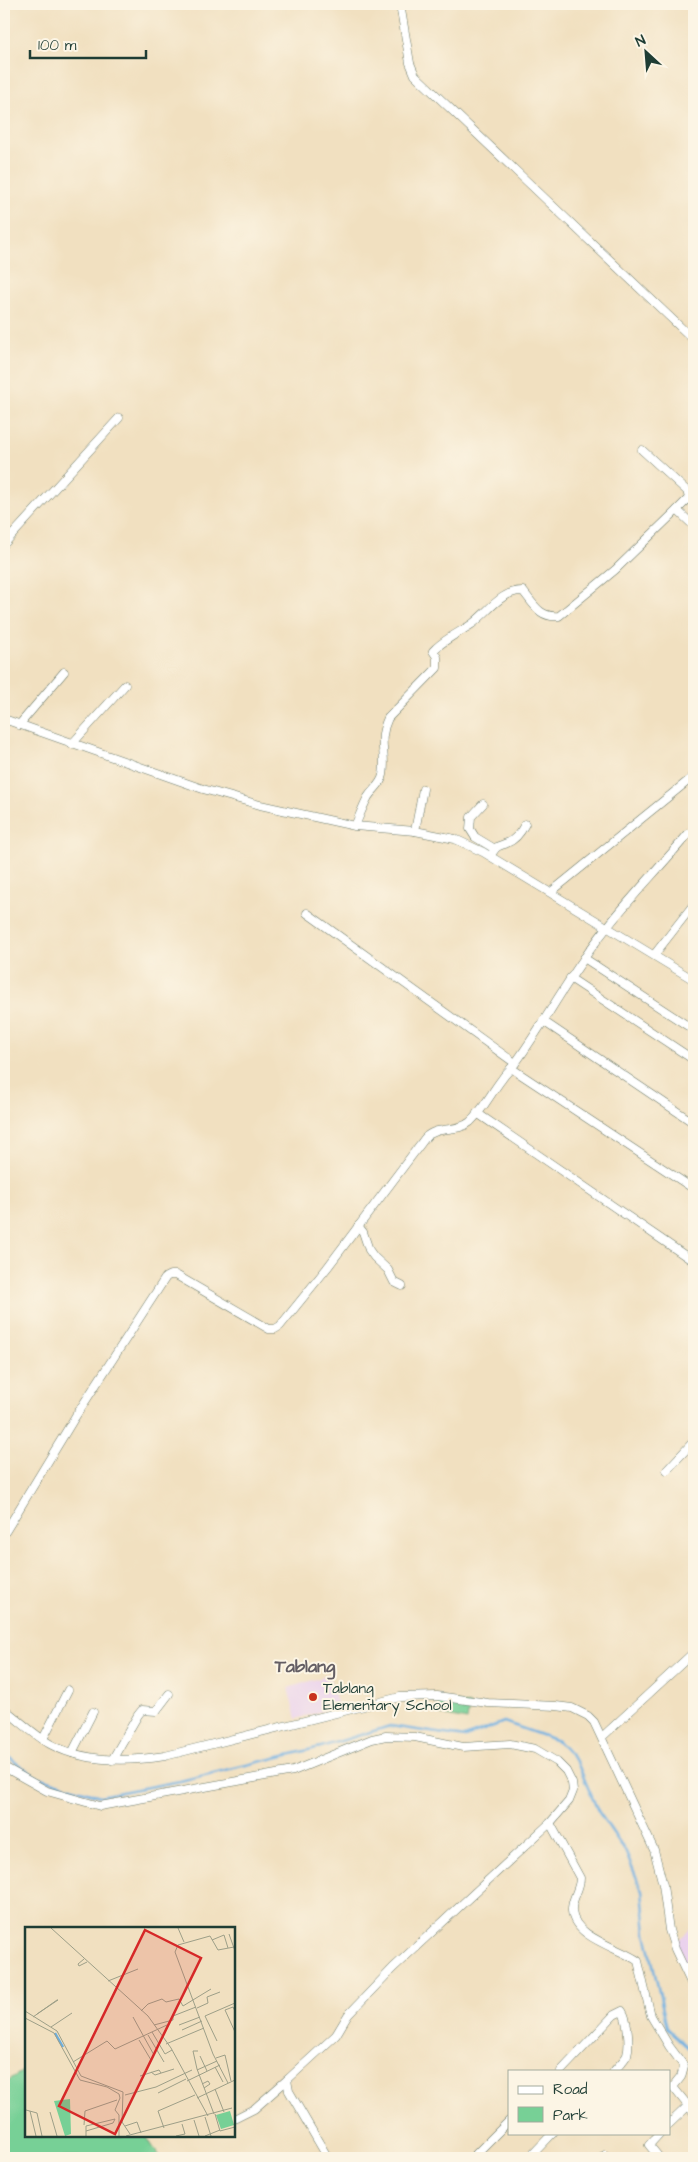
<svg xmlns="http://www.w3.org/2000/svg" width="698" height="2162" font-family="'Architects Daughter',sans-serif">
<rect width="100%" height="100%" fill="#fcf5e5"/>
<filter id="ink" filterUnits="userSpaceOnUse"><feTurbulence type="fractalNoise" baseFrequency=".02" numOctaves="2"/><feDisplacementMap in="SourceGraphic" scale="10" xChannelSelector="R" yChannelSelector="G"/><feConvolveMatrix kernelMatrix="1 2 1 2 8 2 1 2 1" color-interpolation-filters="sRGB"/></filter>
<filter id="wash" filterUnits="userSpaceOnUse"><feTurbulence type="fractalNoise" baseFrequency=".0096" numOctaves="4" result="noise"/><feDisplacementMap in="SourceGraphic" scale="20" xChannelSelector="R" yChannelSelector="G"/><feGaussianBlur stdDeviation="1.12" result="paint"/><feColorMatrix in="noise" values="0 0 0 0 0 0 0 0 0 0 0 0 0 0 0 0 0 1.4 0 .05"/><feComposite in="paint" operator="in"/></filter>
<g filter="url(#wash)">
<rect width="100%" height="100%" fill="#f1e0c0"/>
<!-- built -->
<g fill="#ead1ed">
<polygon points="329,1675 338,1706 296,1719 288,1688"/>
<polygon points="694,1926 694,1983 676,1942"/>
</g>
<!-- green -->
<g fill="#77d096" stroke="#4b8665">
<polygon points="439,1700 470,1705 467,1720 437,1714"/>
<polygon points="26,2069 26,2136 146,2136 160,2158 4,2158 4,2083"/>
</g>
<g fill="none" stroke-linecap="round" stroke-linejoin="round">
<!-- stream -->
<polyline stroke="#6cafe1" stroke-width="2.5" points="4,1754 35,1776 100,1796 180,1781 321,1747 390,1726 465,1737 504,1722 558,1741 577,1762 598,1811 626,1852 642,1891 646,1933 667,2028 694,2053"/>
</g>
</g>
<g filter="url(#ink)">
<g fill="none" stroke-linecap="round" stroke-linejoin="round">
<!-- minor casing -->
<g stroke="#687665" stroke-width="9">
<g id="minor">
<polyline points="400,4 410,63 415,75 694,340"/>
<polyline points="642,450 687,491 689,498 677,510"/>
<polyline points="4,544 119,418"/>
<polyline points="4,719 203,789 260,805 355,826 415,831 455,839 483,852 694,980"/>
<polyline points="19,725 64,672"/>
<polyline points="72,744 125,685"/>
<polyline points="483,804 471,817 470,829 475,837 495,849"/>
<path d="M355 826C359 817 363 806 368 797 373 789 381 785 383 775 387 753 377 741 388 718L437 668V657L433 651 436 648C447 638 460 632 472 624 488 612 502 590 523 591 534 605 540 618 559 616L615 570 677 510 694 526"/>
<polyline points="415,831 423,789"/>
<path d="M493 852C497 845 500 846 507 843 515 840 521 832 525 824"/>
<polyline points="551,892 694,776"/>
<polyline points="307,913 515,1063"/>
<polyline points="654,955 694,904"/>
<polyline points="584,958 694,1030"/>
<polyline points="570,978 694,1060"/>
<polyline points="543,1021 694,1123"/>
<polyline points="511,1068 694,1189"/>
<polyline points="477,1113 693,1261"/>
<polyline points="358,1226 363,1232 369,1250 374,1257 388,1270 394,1282 402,1286"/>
<polyline points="667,1470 694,1441"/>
<path d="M4 1534 75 1417 166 1277 170 1275H176L269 1329H275L280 1326 327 1268 425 1138C437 1125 457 1133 470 1122 483 1110 491 1093 502 1079 505 1074 510 1070 514 1065 539 1031 559 994 583 960 614 914 653 876 688 834"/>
<path d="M4 1709C19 1720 34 1735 50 1744 85 1763 127 1762 165 1756L400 1697 437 1696 488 1703 556 1706 572 1708 588 1716 594 1722 654 1850 663 1885 669 1930 675 1949 694 1989"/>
<polyline points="602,1737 694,1652"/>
<polyline points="43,1739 68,1690"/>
<polyline points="72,1753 93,1712"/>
<polyline points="112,1760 138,1715 142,1710 156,1711 169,1694"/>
<polyline points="4,1767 47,1791 100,1806 293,1771 372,1739 386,1736 415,1737 463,1747 510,1744 535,1749 557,1762 566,1771 572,1783 573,1791 569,1801 550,1823 393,1968 348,2015 336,2035 287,2080 289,2091 328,2158"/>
<path d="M550 1823 580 1878C580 1890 571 1899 572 1911 574 1938 620 1948 638 1961L651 2016 669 2046 684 2066 681 2077 673 2087 694 2113"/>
<path d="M561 2071 614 2015 622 2011C628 2020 630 2045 627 2055 624 2061 618 2066 614 2071"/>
<polyline points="234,2119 254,2109 287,2080"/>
<polyline points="669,2124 688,2106"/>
<polyline points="658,2156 649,2145 660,2133"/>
<polyline points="472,2158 509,2121"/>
<polyline points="529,2158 553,2133"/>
<polyline points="602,2158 605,2155"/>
</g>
</g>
<!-- minor -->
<use href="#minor" stroke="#fff" stroke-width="8"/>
</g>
</g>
<!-- markers -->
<circle fill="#c8321e" stroke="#fcf5e5" stroke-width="2" cx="313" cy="1697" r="5"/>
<g text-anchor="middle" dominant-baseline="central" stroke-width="4" stroke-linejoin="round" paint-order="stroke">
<!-- poi labels -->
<g font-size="15" fill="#1f3d34" stroke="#fcf5e5" text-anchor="start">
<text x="323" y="1688">Tablang<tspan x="323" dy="17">Elementary School</tspan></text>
</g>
<!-- quarter labels -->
<g font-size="18" font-weight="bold" fill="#645e64" stroke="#fcf5e5">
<text x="305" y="1666">Tablang</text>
</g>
</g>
<!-- overview -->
<g transform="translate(25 1927)">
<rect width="210" height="210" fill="#f1e0c0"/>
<path d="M45 172 46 207 40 209 29 174ZM205 184 209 198 196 202 191 188Z" fill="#77d096"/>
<path fill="none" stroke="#6cafe1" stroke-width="2.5" d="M30 106 38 120"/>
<path fill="none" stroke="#9d9f88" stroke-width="1" d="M26 1 123 89 146 121 183 189M153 1 159 15M204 7 210 24M187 13 199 8 203 21M59 32 53 37 54 39 62 35M83 54 113 42M172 81 183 76 182 70 195 65M0 84 32 104 56 149 98 165 97 195 105 207M116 84 123 77 137 72 141 75 154 72 158 79 186 62M8 90 32 73H33L12 87M108 90 119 110M0 91 29 106 55 153 82 160 94 167 95 171 90 183 94 188V209M129 98 148 93V89L171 80M154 98 175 90M26 100 47 86M157 103 177 94M127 105 140 127 147 123M210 105 200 83 208 80 210 84M123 108 139 135M119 110 129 128M114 113 126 133M192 114 180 89 210 76M141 117 179 101M173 124H168L172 142 189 187M175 129 182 144M191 131 200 128 206 154M48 135 82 114 90 122 142 98M190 140 198 155M172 143 192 134M126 145 130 148 149 142M115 149 134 143 136 146M162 154 195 138M203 156 188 127 150 25 153 18 185 9 193 23 209 20M177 157 183 154 185 157 179 161M190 162 199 185M133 166 161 152M100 168 131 160 167 143M172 171 210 153M1 183 12 186 17 209M5 184 11 209M25 185 32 209M190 187 195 204 210 200M180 190 186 209M169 193 174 209M59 198 60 184 92 173M100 199 112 195 116 206M139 201 133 184 170 168M61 204 88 196 90 192 61 199V209M101 209 207 181M151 209 160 207 157 197M180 209 195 203"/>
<path fill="#d62828" fill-opacity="0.15" stroke="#d62828" stroke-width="2.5" d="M120 3 176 31 90 207 34 179Z"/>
<rect width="210" height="210" fill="none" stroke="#1f3d34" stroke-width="2.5"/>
</g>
<!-- margin -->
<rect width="698" height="2162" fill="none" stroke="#fcf5e5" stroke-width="20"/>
<!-- legend -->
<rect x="508" y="2070" width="162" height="65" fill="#fcf5e5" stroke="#a4ab9e"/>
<rect x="518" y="2086" width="25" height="8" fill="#ffffff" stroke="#a4ab9e"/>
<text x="553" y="2094" font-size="15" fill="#1f3d34">Road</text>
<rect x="518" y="2107" width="25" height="15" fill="#77d096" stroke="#a4ab9e"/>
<text x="553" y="2120" font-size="15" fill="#1f3d34">Park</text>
<!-- north arrow -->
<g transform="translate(646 52) rotate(334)" stroke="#fcf5e5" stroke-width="4" paint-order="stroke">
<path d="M0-4L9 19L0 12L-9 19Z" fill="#1f3d34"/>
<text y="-8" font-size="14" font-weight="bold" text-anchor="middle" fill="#1f3d34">N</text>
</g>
<!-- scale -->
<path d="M30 50v8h116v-8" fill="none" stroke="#1f3d34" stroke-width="2.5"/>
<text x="38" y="50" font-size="15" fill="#1f3d34" stroke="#fcf5e5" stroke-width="4" paint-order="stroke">100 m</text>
</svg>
